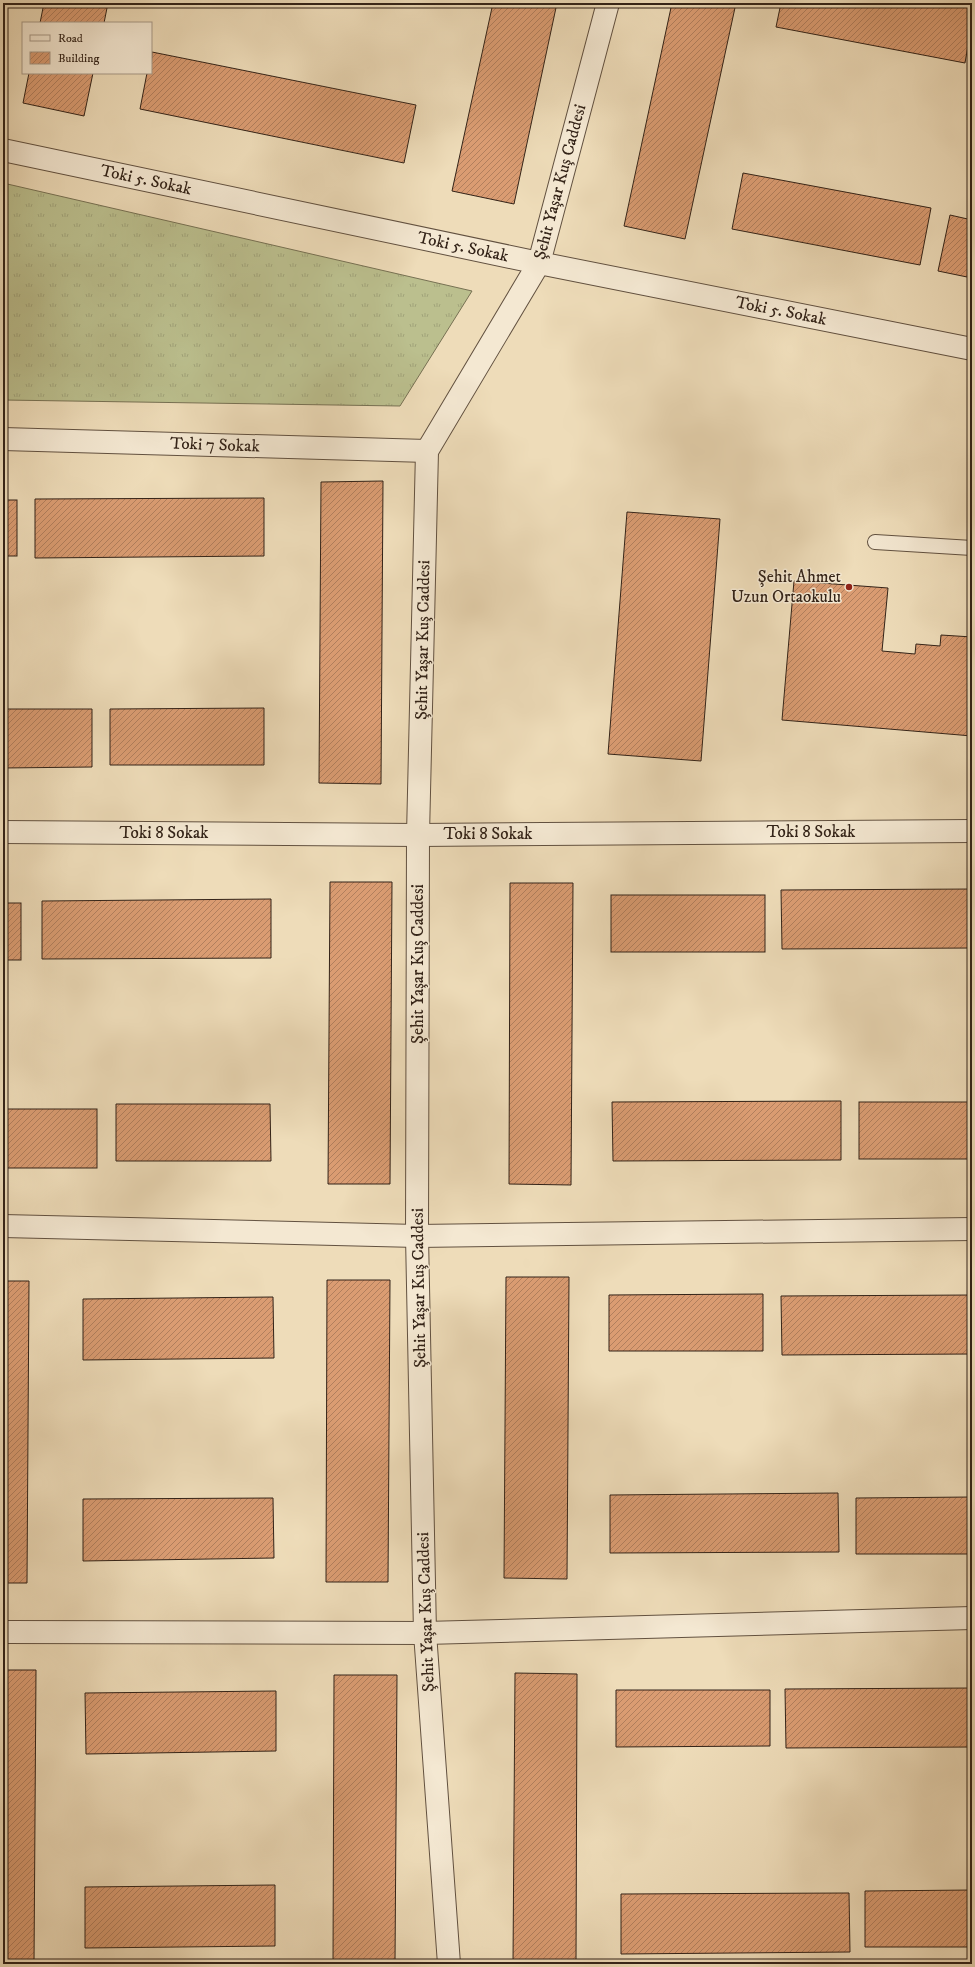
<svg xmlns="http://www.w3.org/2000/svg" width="975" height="1967" font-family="'IM FELL DW Pica',serif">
<defs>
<pattern id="grass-tufts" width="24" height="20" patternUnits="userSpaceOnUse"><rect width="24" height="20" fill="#bbbf8e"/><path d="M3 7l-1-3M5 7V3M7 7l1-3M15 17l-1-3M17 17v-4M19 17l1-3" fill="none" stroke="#a1a47a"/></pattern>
<pattern id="building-hatch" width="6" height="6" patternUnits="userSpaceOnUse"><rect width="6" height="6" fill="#da9c72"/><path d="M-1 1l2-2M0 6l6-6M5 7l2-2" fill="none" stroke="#b17f5d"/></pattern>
</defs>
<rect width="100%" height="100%" fill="#eedcb9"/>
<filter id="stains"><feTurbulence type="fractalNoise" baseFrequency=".005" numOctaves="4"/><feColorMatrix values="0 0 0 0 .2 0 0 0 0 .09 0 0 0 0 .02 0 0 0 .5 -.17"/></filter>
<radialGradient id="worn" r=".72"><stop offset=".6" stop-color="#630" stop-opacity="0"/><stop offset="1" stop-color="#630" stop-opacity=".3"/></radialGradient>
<!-- grass -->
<polygon fill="url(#grass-tufts)" stroke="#777153" points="3,183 472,291 400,406 3,400"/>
<!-- building -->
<g fill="url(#building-hatch)" stroke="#332318">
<polygon points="44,3 108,3 104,23 40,23"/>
<polygon points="493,3 557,3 514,204 452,191"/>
<polygon points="672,3 736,3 685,239 624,226"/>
<polygon points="781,3 960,3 972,5 972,22 965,63 776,27"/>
<polygon points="152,52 416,105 404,163 140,109 147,73 151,73"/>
<polygon points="29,73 93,73 84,116 23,103"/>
<polygon points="743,173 931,208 920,265 732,229"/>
<polygon points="950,215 972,220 972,278 938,271"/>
<polygon points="383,481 381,784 319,783 321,482"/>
<polygon points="264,498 264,556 35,558 35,499"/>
<rect x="3" y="500" width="14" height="56"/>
<polygon points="627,512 720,519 701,761 608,754"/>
<polygon points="794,581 888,588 882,651 915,654 916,644 940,646 941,635 972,637 972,736 782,720"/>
<polygon points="264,708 264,765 110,765 110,709"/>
<polygon points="3,709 92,709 92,767 3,768"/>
<polygon points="330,882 392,882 390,1184 328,1184"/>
<polygon points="510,883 573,883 571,1185 509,1184"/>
<polygon points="972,889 972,948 782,949 781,890"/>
<rect x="611" y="895" width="154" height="57"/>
<polygon points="271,899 271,958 42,959 42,901"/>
<rect x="3" y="903" width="18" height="57"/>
<polygon points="841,1101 841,1160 613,1161 612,1102"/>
<rect x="859" y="1102" width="113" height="57"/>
<polygon points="116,1104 270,1104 271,1161 116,1161"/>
<rect x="3" y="1109" width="94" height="59"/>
<polygon points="506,1277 569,1277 567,1579 504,1578"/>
<polygon points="327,1280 390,1280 388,1582 326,1582"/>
<polygon points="3,1281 29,1281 27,1583 3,1583"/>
<polygon points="763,1294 763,1351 609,1351 609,1295"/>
<polygon points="972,1295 972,1354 782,1355 781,1296"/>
<polygon points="273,1297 274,1358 83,1360 83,1299"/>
<polygon points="838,1493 839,1552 610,1553 610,1495"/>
<polygon points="972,1497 972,1554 856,1554 856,1498"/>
<polygon points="273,1498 274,1558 83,1561 83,1499"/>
<polygon points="3,1670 36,1670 34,1964 3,1964"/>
<polygon points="515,1673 577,1674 576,1964 513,1964"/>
<polygon points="334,1675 397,1675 395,1964 333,1964"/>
<polygon points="972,1688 972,1747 786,1748 785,1689"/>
<polygon points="616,1690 770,1690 770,1746 616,1747"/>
<polygon points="276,1691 276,1751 86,1754 85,1693"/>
<polygon points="275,1885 275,1946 85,1948 85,1887"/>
<polygon points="972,1890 972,1947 865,1947 865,1891"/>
<polygon points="849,1893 850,1952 621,1954 621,1894"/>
</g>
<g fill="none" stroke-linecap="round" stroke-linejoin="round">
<!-- lane casing -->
<g stroke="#625140" stroke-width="16">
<polyline id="lane" points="875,542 972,548"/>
</g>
<!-- street casing -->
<g stroke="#625140" stroke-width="24">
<g id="street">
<polyline points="3,150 539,263 972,349"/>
<polyline points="3,439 427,451"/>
<polyline points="3,832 418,835 972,831"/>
<polyline points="3,1226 417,1236 972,1229"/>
<polyline points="3,1632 425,1633 972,1618"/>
<polyline points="449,1964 425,1633 417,1236 418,835 427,451 539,263 608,3"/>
</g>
</g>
<!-- lane -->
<use href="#lane" stroke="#f4e8d2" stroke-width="14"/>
<!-- street -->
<use href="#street" stroke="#f4e8d2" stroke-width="22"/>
</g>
<!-- markers -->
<circle fill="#8f2418" stroke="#f4e8d2" stroke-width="1.5" cx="849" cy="587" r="4"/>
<g text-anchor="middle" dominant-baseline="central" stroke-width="3" stroke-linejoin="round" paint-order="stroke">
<!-- street labels -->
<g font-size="17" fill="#332318" stroke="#f4e8d2">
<text transform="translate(146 180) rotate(12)">Toki 5. Sokak</text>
<text transform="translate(560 182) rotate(-75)">Şehit Yaşar Kuş Caddesi</text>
<text transform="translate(463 247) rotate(12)">Toki 5. Sokak</text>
<text transform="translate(781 311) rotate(11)">Toki 5. Sokak</text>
<text transform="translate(215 445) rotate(2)">Toki 7 Sokak</text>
<text transform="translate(423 640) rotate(-89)">Şehit Yaşar Kuş Caddesi</text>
<text x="811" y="832">Toki 8 Sokak</text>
<text x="164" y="833">Toki 8 Sokak</text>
<text x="488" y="834">Toki 8 Sokak</text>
<text transform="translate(418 964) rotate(-90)">Şehit Yaşar Kuş Caddesi</text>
<text transform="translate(419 1288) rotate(-91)">Şehit Yaşar Kuş Caddesi</text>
<text transform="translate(426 1612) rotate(-92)">Şehit Yaşar Kuş Caddesi</text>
</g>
<!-- poi labels -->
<g font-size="17" fill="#332318" stroke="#f4e8d2" text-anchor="end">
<text x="841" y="577">Şehit Ahmet<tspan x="841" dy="20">Uzun Ortaokulu</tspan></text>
</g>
</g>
<!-- margin -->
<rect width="975" height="1967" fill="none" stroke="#eedcb9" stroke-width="16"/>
<rect x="4" y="4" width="967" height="1959" fill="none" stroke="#332318" stroke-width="2"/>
<rect x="8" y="8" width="959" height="1951" fill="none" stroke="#332318"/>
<!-- legend -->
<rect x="22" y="22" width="130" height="52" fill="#f4e8d2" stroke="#a79988"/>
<rect x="30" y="35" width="20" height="6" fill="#f4e8d2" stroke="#a79988"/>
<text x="58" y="42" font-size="12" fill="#332318">Road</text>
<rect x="30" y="52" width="20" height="12" fill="url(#building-hatch)" stroke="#a79988"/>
<text x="58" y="62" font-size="12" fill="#332318">Building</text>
<rect width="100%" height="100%" filter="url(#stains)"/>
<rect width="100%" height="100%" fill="url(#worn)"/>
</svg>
